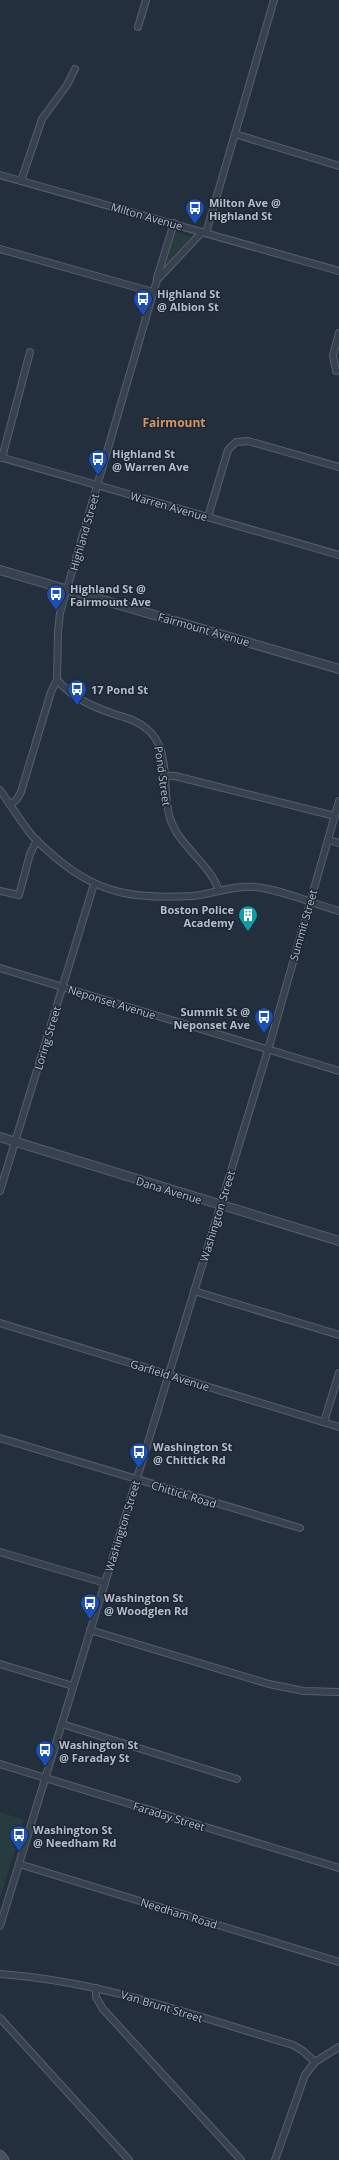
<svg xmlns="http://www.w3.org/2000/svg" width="339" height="2160" font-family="'Open Sans',sans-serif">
<rect width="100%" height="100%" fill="#242f3e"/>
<!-- green -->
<g fill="#263c3f">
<polygon points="176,232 191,237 166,264"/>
<polygon points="0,1812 24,1820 0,1899"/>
</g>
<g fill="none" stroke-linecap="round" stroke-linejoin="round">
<!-- minor casing -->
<g stroke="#565f6c" stroke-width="8">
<g id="minor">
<polyline points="138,27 146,0"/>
<polyline points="235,134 339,166"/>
<polyline points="0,175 339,271"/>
<polyline points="21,181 42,119 67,85 75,69"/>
<polyline points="206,233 274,0"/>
<polyline points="0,249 153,292"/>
<polyline points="157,278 174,223"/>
<polyline points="336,371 333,355 339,333"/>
<polyline points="0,457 339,555"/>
<polyline points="2,458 30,352"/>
<polyline points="208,517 228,450 236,442 248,441 339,467"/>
<path d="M57 680C74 699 93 707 117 715 127 718 138 721 147 729 172 749 161 790 170 818 179 847 210 863 219 891"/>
<polyline points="164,776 175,776 335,816"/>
<path d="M0 790C10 804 19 819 30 833 37 842 47 850 56 858 100 895 136 899 192 896 213 894 233 885 255 887 280 889 314 904 339 911"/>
<polyline points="10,805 17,799 21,792 51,692 57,680 58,632 60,613 157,280 202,232"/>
<polyline points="328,840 339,843"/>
<polyline points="0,891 19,895 30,854 37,840"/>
<polyline points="0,968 339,1071"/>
<polyline points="0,1191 94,884"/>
<polyline points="194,1291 339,1335"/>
<polyline points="0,1323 339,1427"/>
<polyline points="324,1422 339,1373"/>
<polyline points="0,1438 300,1528"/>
<polyline points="0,1552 105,1583"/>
<polyline points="90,1630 269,1684 304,1691 339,1692"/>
<polyline points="0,1664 73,1686"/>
<polyline points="62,1724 237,1779"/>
<polyline points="0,1764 339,1868"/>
<polyline points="19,1864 339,1962"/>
<polyline points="0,1926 268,1050 339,801"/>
<path d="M0 1974C101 1981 196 2016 293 2045L303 2051 315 2062"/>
<polyline points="96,1988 96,1997 103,2009 241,2160"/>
<polyline points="0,2018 129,2160"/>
<polyline points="275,2160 305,2075 315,2062 339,2047"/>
</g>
</g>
<!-- tertiary casing -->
<g stroke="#565f6c" stroke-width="10">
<g id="tertiary">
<polyline points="0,570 339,669"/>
<polyline points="0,1137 339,1241"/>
</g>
</g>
<!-- secondary casing -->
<g stroke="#565f6c" stroke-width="11">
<polyline id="secondary" points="0,2155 4,2160"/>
</g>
<!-- minor -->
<use href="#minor" stroke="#38414e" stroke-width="6"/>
<!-- tertiary -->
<use href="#tertiary" stroke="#38414e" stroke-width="8"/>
<!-- secondary -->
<use href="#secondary" stroke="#465061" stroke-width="9"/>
</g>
<!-- icons -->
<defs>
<g id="bus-pin" transform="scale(1)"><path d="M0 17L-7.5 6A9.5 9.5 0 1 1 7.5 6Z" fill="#1a4fb4" stroke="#1d2633"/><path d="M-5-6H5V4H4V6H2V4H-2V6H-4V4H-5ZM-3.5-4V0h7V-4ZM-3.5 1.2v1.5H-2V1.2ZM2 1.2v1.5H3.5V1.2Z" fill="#fff"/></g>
<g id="building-pin" transform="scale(1)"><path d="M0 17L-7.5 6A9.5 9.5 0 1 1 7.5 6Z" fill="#0f9aa8" stroke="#1d2633"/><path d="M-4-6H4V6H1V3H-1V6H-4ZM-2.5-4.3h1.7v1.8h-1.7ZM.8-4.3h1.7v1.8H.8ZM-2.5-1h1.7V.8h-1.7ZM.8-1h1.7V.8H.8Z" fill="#fff"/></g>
</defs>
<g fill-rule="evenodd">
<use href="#bus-pin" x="195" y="208"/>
<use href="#bus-pin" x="143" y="299"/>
<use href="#bus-pin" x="98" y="459"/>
<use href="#bus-pin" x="56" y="594"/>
<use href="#bus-pin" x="77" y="689"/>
<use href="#building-pin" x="248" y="915"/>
<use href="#bus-pin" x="264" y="1017"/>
<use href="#bus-pin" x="139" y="1452"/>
<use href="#bus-pin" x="90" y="1603"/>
<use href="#bus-pin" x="45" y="1750"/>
<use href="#bus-pin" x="19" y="1835"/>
</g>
<g text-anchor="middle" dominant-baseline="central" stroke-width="3" stroke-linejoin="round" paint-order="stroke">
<!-- poi labels -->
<g font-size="11" font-weight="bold" fill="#b4bcc9" stroke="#1d2633" text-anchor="start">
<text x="209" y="202">Milton Ave @<tspan x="209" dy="13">Highland St</tspan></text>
<text x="157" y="293">Highland St<tspan x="157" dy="13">@ Albion St</tspan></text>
<text x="112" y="453">Highland St<tspan x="112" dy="13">@ Warren Ave</tspan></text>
<text x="70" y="588">Highland St @<tspan x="70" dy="13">Fairmount Ave</tspan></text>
<text x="91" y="689">17 Pond St</text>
<text x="234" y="909" text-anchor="end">Boston Police<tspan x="234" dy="13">Academy</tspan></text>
<text x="250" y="1011" text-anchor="end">Summit St @<tspan x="250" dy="13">Neponset Ave</tspan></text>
<text x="153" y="1446">Washington St<tspan x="153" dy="13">@ Chittick Rd</tspan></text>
<text x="104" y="1597">Washington St<tspan x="104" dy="13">@ Woodglen Rd</tspan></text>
<text x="59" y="1744">Washington St<tspan x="59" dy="13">@ Faraday St</tspan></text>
<text x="33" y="1829">Washington St<tspan x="33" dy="13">@ Needham Rd</tspan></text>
</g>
<!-- street labels -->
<g font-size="11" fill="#b4bcc9" stroke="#1d2633">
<text transform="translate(147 216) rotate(16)">Milton Avenue</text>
<text transform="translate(169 506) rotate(16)">Warren Avenue</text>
<text transform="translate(84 532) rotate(-74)">Highland Street</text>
<text transform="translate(204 629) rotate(16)">Fairmount Avenue</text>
<text transform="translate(163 776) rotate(82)">Pond Street</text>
<text transform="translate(303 925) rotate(-74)">Summit Street</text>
<text transform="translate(112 1002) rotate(17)">Neponset Avenue</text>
<text transform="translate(47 1038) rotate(-73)">Loring Street</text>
<text transform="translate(169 1190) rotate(17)">Dana Avenue</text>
<text transform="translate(217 1216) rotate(-73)">Washington Street</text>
<text transform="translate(170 1375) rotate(17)">Garfield Avenue</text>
<text transform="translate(184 1494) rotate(17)">Chittick Road</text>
<text transform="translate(122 1526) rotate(-73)">Washington Street</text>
<text transform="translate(169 1816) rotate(17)">Faraday Street</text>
<text transform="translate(179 1913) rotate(17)">Needham Road</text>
<text transform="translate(162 2006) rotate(17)">Van Brunt Street</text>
</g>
<!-- neighbourhood labels -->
<g font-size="12" font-weight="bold" fill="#d59563" stroke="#1d2633">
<text x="174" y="422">Fairmount</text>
</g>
</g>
</svg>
